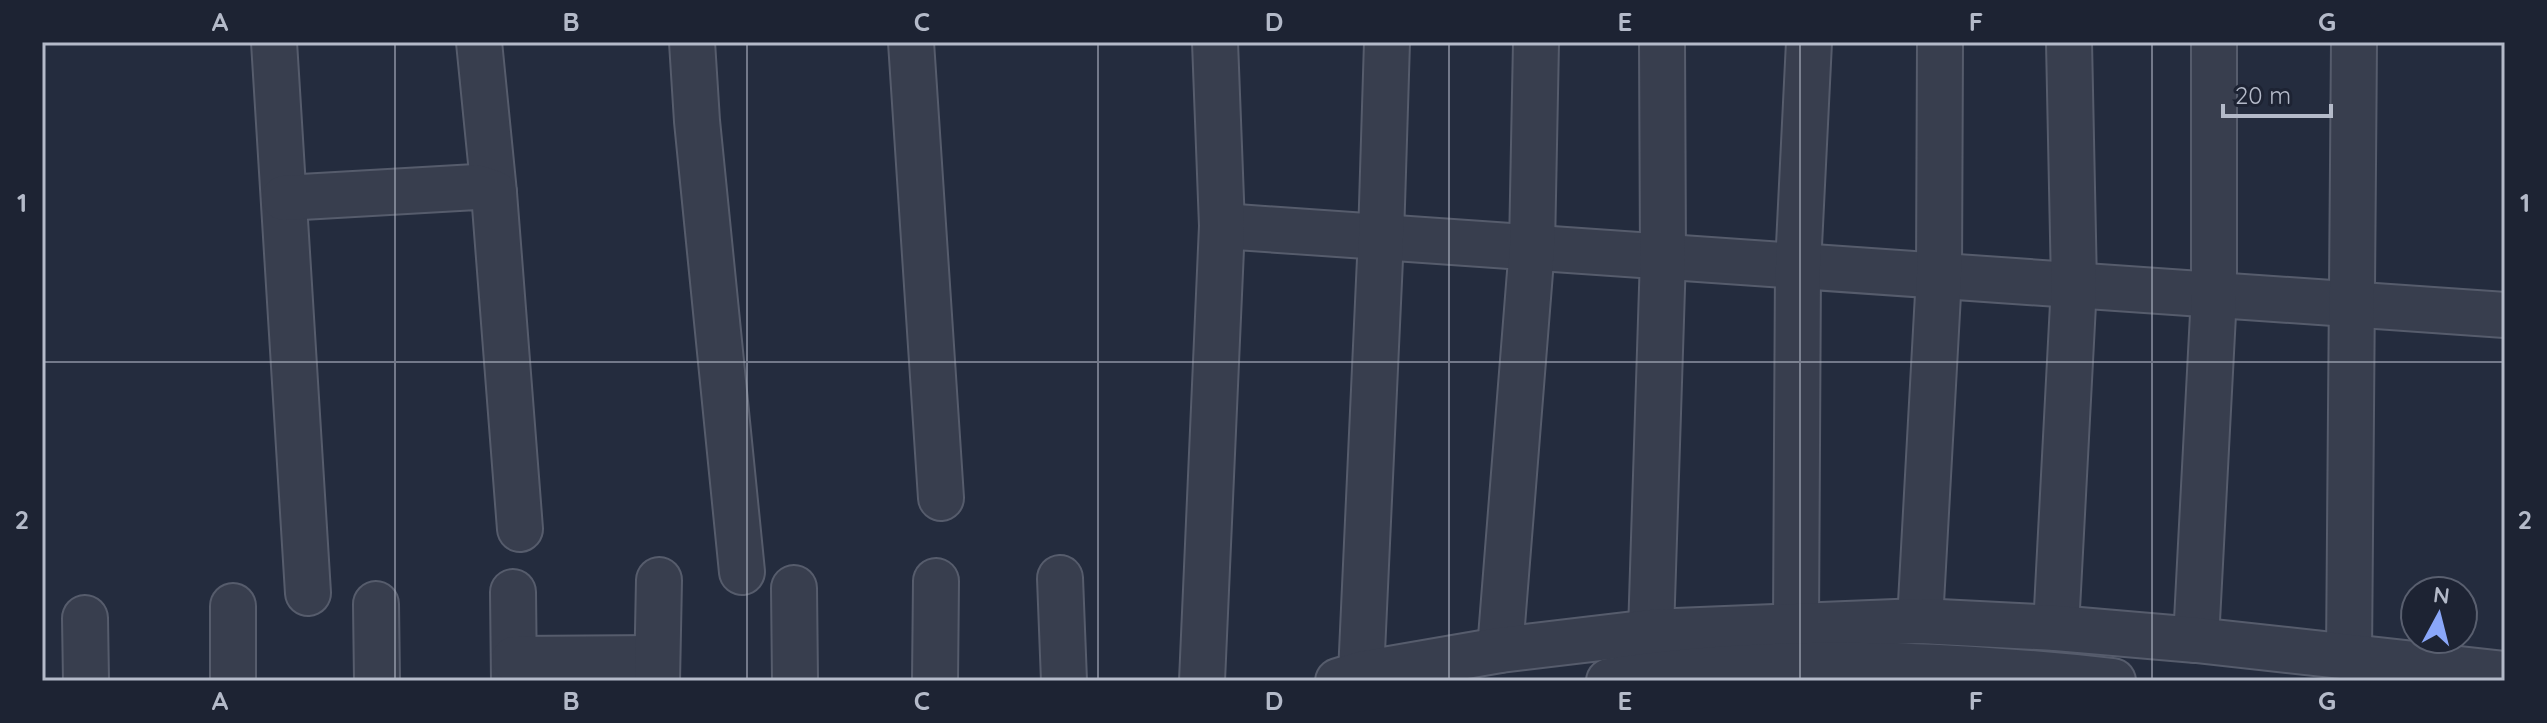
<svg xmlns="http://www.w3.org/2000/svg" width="2547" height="723" font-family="Quicksand,sans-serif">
<rect width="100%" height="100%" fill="#242c3e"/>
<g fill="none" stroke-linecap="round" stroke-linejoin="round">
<!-- minor casing -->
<g stroke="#565c6c" stroke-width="48">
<g id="minor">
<polyline points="274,42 308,593"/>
<polyline points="479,42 494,193"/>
<polyline points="692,42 697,121 742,572"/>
<polyline points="911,42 941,498"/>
<polyline points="284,198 476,187 494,193 520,529"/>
<polyline points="1222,226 2505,315"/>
<polyline points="1060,578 1064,681"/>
<polyline points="794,588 795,681"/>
<polyline points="513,592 514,681"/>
<polyline points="376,604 377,681"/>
<polyline points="85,618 86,681"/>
<polyline points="1920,621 1939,276 1940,42"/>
<polyline points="1796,625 1798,266 1809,42"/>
<polyline points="2056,628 2074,285 2069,42"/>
<polyline points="1651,632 1663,257 1662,42"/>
<polyline points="2196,640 2214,295 2214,42"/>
<polyline points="1500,650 1532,247 1536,42"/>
<polyline points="2349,657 2354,42"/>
<polyline points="514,659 657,658"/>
<polyline points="1361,674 1381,237 1387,42"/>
<polyline points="233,681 233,606"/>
<polyline points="657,681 659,580"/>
<polyline points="935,681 936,581"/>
<polyline points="1202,681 1222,226 1215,42"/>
<polyline points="1338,681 1361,674 1500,650 1651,632 1920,621 2056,628 2196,640 2505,674"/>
<path d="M1609 681C1772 656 1950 663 2113 681"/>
</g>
</g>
<!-- minor -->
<use href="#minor" stroke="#383e4e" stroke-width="44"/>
</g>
<!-- grid -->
<path fill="none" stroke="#b4bac9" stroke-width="2" stroke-opacity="0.55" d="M395 42V681M747 42V681M1098 42V681M1449 42V681M1800 42V681M2152 42V681M42 362H2505"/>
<!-- border -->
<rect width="2547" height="723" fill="none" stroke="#1d2333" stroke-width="88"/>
<!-- north arrow -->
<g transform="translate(2439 615) rotate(7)"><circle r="38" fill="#1d2333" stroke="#595f6f" stroke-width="2"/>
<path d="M0-6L14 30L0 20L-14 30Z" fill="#8aa7f9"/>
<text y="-12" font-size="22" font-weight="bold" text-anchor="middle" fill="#b4bac9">N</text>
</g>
<!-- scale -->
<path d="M2223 104v12h108v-12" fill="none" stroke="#b4bac9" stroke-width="4"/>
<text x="2235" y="104" font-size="24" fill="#b4bac9" stroke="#1d2333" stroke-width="6" paint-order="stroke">20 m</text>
<rect x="44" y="44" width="2459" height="635" fill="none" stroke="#b4bac9" stroke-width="3"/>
<g font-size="26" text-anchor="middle" font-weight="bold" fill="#b4bac9">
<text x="220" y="31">A</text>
<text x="571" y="31">B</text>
<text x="922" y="31">C</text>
<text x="1274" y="31">D</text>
<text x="1625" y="31">E</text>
<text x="1976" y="31">F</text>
<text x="2327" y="31">G</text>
<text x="22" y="212">1</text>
<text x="2525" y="212">1</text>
<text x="22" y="529">2</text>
<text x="2525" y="529">2</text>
<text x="220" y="710">A</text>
<text x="571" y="710">B</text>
<text x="922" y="710">C</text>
<text x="1274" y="710">D</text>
<text x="1625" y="710">E</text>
<text x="1976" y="710">F</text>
<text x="2327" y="710">G</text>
</g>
</svg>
